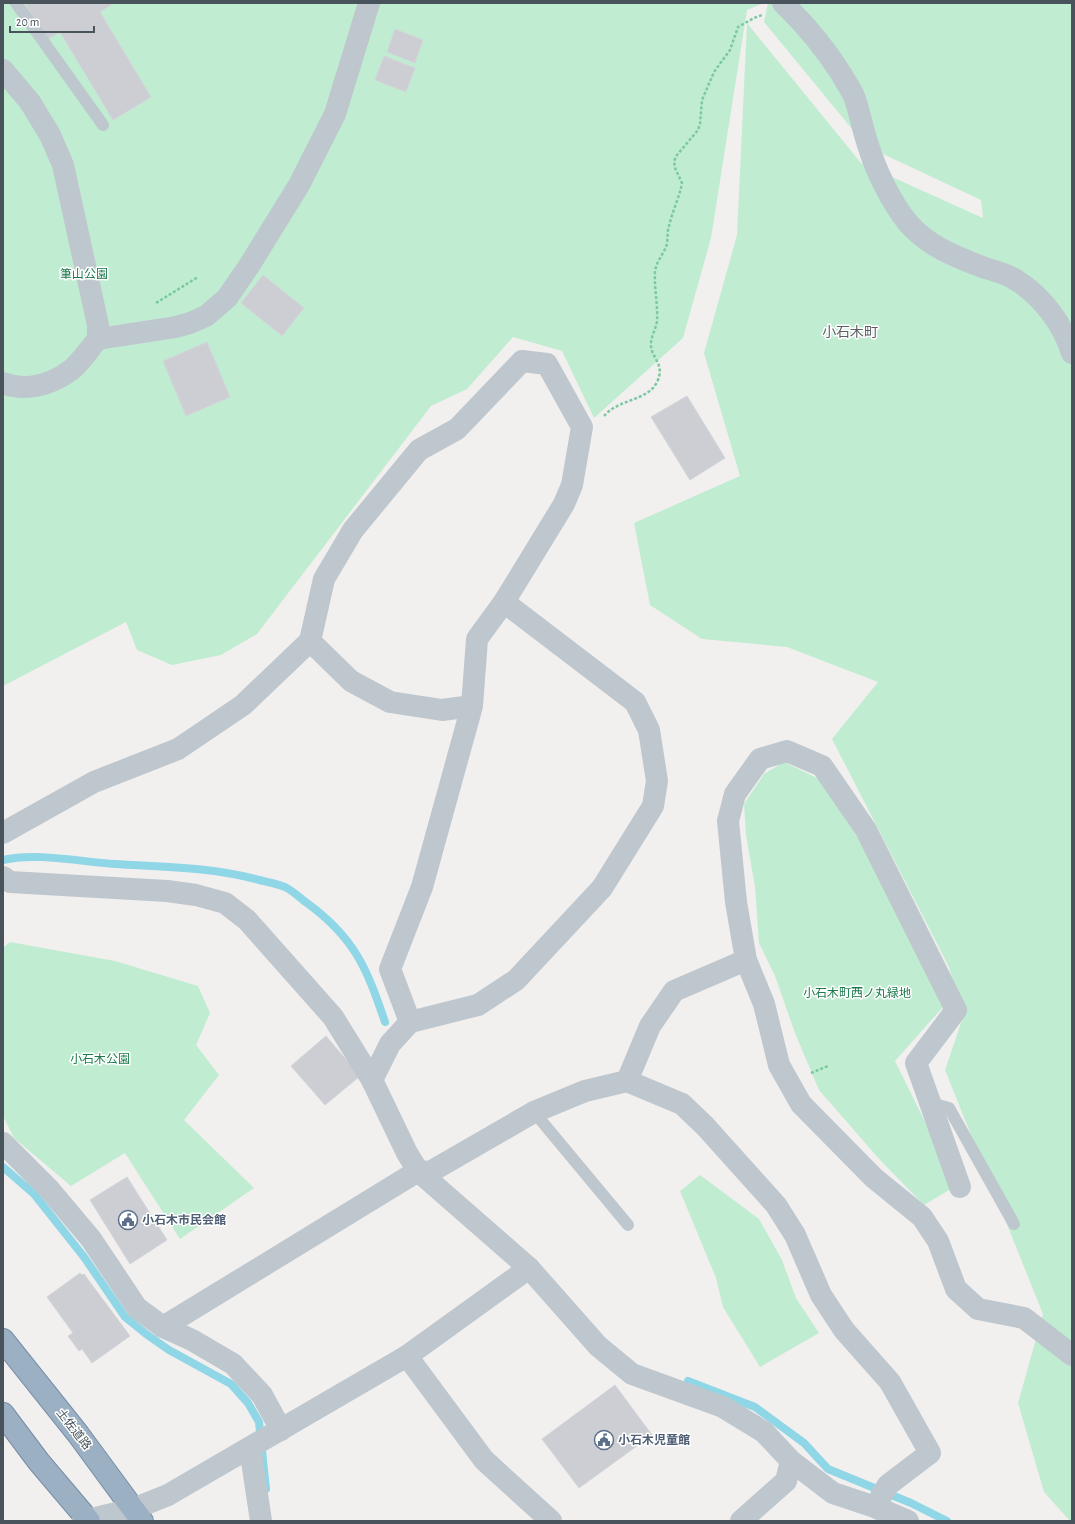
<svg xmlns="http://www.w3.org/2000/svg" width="1075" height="1524" font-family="'Alegreya Sans','Noto Sans JP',sans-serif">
<rect width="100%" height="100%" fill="#f2efef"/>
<!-- green -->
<g fill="#c0edd1">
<polygon points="3,3 764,3 747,10 711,238 683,338 594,418 562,351 513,337 467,389 431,406 257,634 221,655 172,665 137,650 126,622 3,686"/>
<polygon points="768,3 1072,3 1072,1521 1070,1521 1044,1492 1018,1403 1043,1314 945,1070 963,1017 949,967 832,739 878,682 787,647 702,639 650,605 634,523 740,476 704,353 737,235 747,23 861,163 983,218 981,200 866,146 764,22"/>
<polygon points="784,762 819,779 865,849 943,1007 895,1061 933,1138 951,1189 924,1205 880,1160 819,1090 795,1033 775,976 759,943 755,887 746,835 744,804 764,774"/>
<polygon points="10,942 115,961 198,986 210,1013 196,1045 219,1075 184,1120 254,1188 180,1239 125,1153 71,1186 14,1138 3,1116 3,948"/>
<polygon points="700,1175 759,1219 782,1260 796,1298 819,1333 760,1367 723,1307 716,1278 680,1191"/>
</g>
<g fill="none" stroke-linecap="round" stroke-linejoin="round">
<!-- stream -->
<g stroke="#8fd6e7" stroke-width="8">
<path d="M3 860C36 852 81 862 115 864 163 867 212 867 259 880 267 882 277 884 285 887 293 891 300 898 307 903 355 938 367 969 385 1022"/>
<polyline points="3,1167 34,1194 84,1257 125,1317 146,1334 169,1350 231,1384 248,1403 259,1422 266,1489"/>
<polyline points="688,1381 755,1407 804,1443 828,1469 911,1503 947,1521"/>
</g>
</g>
<!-- building -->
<g fill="#ccced3" stroke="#d3d6da">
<polygon points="25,3 110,3 111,5 100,12 151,97 113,120 60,32 47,40"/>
<polygon points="395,29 423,40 415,63 387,52"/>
<polygon points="384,56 415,68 406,92 375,80"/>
<polygon points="263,275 304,308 282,336 241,303"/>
<polygon points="207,342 230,397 186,416 163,361"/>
<polygon points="687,396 725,458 690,480 651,417"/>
<polygon points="326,1036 360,1076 325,1105 291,1066"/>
<polygon points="127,1177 167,1240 130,1264 90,1200"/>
<polygon points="80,1273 82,1275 84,1274 130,1336 92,1363 82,1349 79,1351 68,1336 73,1333 47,1297"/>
<polygon points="615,1385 652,1435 579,1488 542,1439"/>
</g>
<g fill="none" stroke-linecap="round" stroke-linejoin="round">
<!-- trunk casing -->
<g stroke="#758da7" stroke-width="24">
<g id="trunk">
<polyline points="3,1340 78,1434 142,1521"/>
<polyline points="3,1414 39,1462 89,1521"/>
</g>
</g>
<!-- path -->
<g stroke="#7ac9a1" stroke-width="2.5" stroke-dasharray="3 2" stroke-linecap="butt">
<polyline points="156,303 198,277"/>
<path d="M604 416C618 399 648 401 657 382 666 364 650 357 651 344 651 336 656 329 657 321 658 305 654 288 655 272 656 261 664 254 667 244 668 238 667 231 669 226 672 213 678 200 681 188L682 183 675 168 674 161 677 155 698 130 700 124 702 100 714 72 730 50 738 27 754 18 762 15"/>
<polyline points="811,1073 828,1066"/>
</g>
<!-- service -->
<g stroke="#bec7cd" stroke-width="12">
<polyline points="16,3 103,125"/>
<polyline points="931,1103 949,1108 1014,1224"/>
<polyline points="534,1112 628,1225"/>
</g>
<!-- minor -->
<g stroke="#bec7cd" stroke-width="22">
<path d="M783 3C806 25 825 48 842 75 846 83 852 90 855 99 860 114 863 130 868 145 876 171 891 202 908 223 929 247 956 257 985 268 996 271 1007 274 1016 280 1042 296 1063 324 1072 353"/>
<polyline points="98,339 176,327 190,323 206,316 227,298 249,266 299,185 335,114 369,3"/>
<polyline points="3,833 94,782 178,749 243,705 310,641"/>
<polyline points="3,877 10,882 167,891 196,895 225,903 247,920 333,1017 372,1080 407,1153 418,1171 529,1268 598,1346 632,1374 723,1407 764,1432 791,1461 833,1493 875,1507 908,1521"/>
<polyline points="410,1022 390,969 422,887 472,706 477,639 504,602 564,504 572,485 582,427 547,364 522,361 457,429 419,450 353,530 324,579 310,641 351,681 390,702 442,710 472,706"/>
<polyline points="372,1080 390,1044 410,1022 478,1005 516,980 602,888 653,806 657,781 649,730 635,702 504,602"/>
<polyline points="627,1081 650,1026 674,991 746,960"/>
<polyline points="3,1143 49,1189 91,1239 137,1308 163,1327 192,1340 233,1364 262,1395 281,1430"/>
<polyline points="960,1187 916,1063 956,1010 866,830 822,766 787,751 760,759 735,794 728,821 736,902 746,960 764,1004 779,1065 801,1104 874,1178 922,1217 938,1241 956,1289 978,1309 1024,1318 1072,1355"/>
<polyline points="163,1327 418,1171 430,1172 534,1112 585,1091 627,1081 682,1104 705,1126 776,1205 795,1235 821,1295 844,1330 890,1382 930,1453 888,1485 881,1496 879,1509"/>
<polyline points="407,1356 484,1460 551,1521"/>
<polyline points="250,1448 261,1521"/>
<polyline points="133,1509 168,1495 407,1356 529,1268"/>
<polyline points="741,1521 786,1481 791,1461"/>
</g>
<!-- tertiary -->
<g stroke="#bec7cd" stroke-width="22">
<path d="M3 70 30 102 50 135 63 165 98 325V339C89 349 81 362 71 370 51 385 26 392 3 383"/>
<polyline points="83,1521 133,1509"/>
</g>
<!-- trunk -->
<use href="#trunk" stroke="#9cb0c4" stroke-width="22"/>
</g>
<!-- icons -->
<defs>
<g id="civic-ring" transform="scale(1)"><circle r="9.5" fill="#fff" stroke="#5c6f8a" stroke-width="1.5"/><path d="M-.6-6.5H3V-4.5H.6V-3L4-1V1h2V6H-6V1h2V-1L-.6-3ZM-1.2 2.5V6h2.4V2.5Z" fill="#5c6f8a"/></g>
</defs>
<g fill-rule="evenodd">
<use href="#civic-ring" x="128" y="1220"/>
<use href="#civic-ring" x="604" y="1440"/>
</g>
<g text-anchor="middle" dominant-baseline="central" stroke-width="3" stroke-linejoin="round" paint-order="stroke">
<!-- park labels -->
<g font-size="12" fill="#1c7a4a" stroke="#fff">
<text x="84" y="274">筆山公園</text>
<text x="857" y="993">小石木町西ノ丸緑地</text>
<text x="100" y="1059">小石木公園</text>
</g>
<!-- service labels -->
<g font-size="12" font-weight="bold" fill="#4e5e75" stroke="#fff" text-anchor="start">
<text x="142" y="1220">小石木市民会館</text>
<text x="618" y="1440">小石木児童館</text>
</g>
<!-- street labels -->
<g font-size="12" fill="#48535c" stroke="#fff">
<text transform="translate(74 1429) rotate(52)">土佐道路</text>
</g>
<!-- quarter labels -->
<g font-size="14" fill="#5c6064" stroke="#fff">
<text x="850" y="333">小石木町</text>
</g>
</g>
<!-- border -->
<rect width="1075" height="1524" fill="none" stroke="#48535c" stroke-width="8"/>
<!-- scale -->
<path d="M10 26v6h84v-6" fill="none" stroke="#48535c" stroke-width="2"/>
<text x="16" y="26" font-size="12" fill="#48535c" stroke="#ffffff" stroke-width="3" paint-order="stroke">20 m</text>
</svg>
